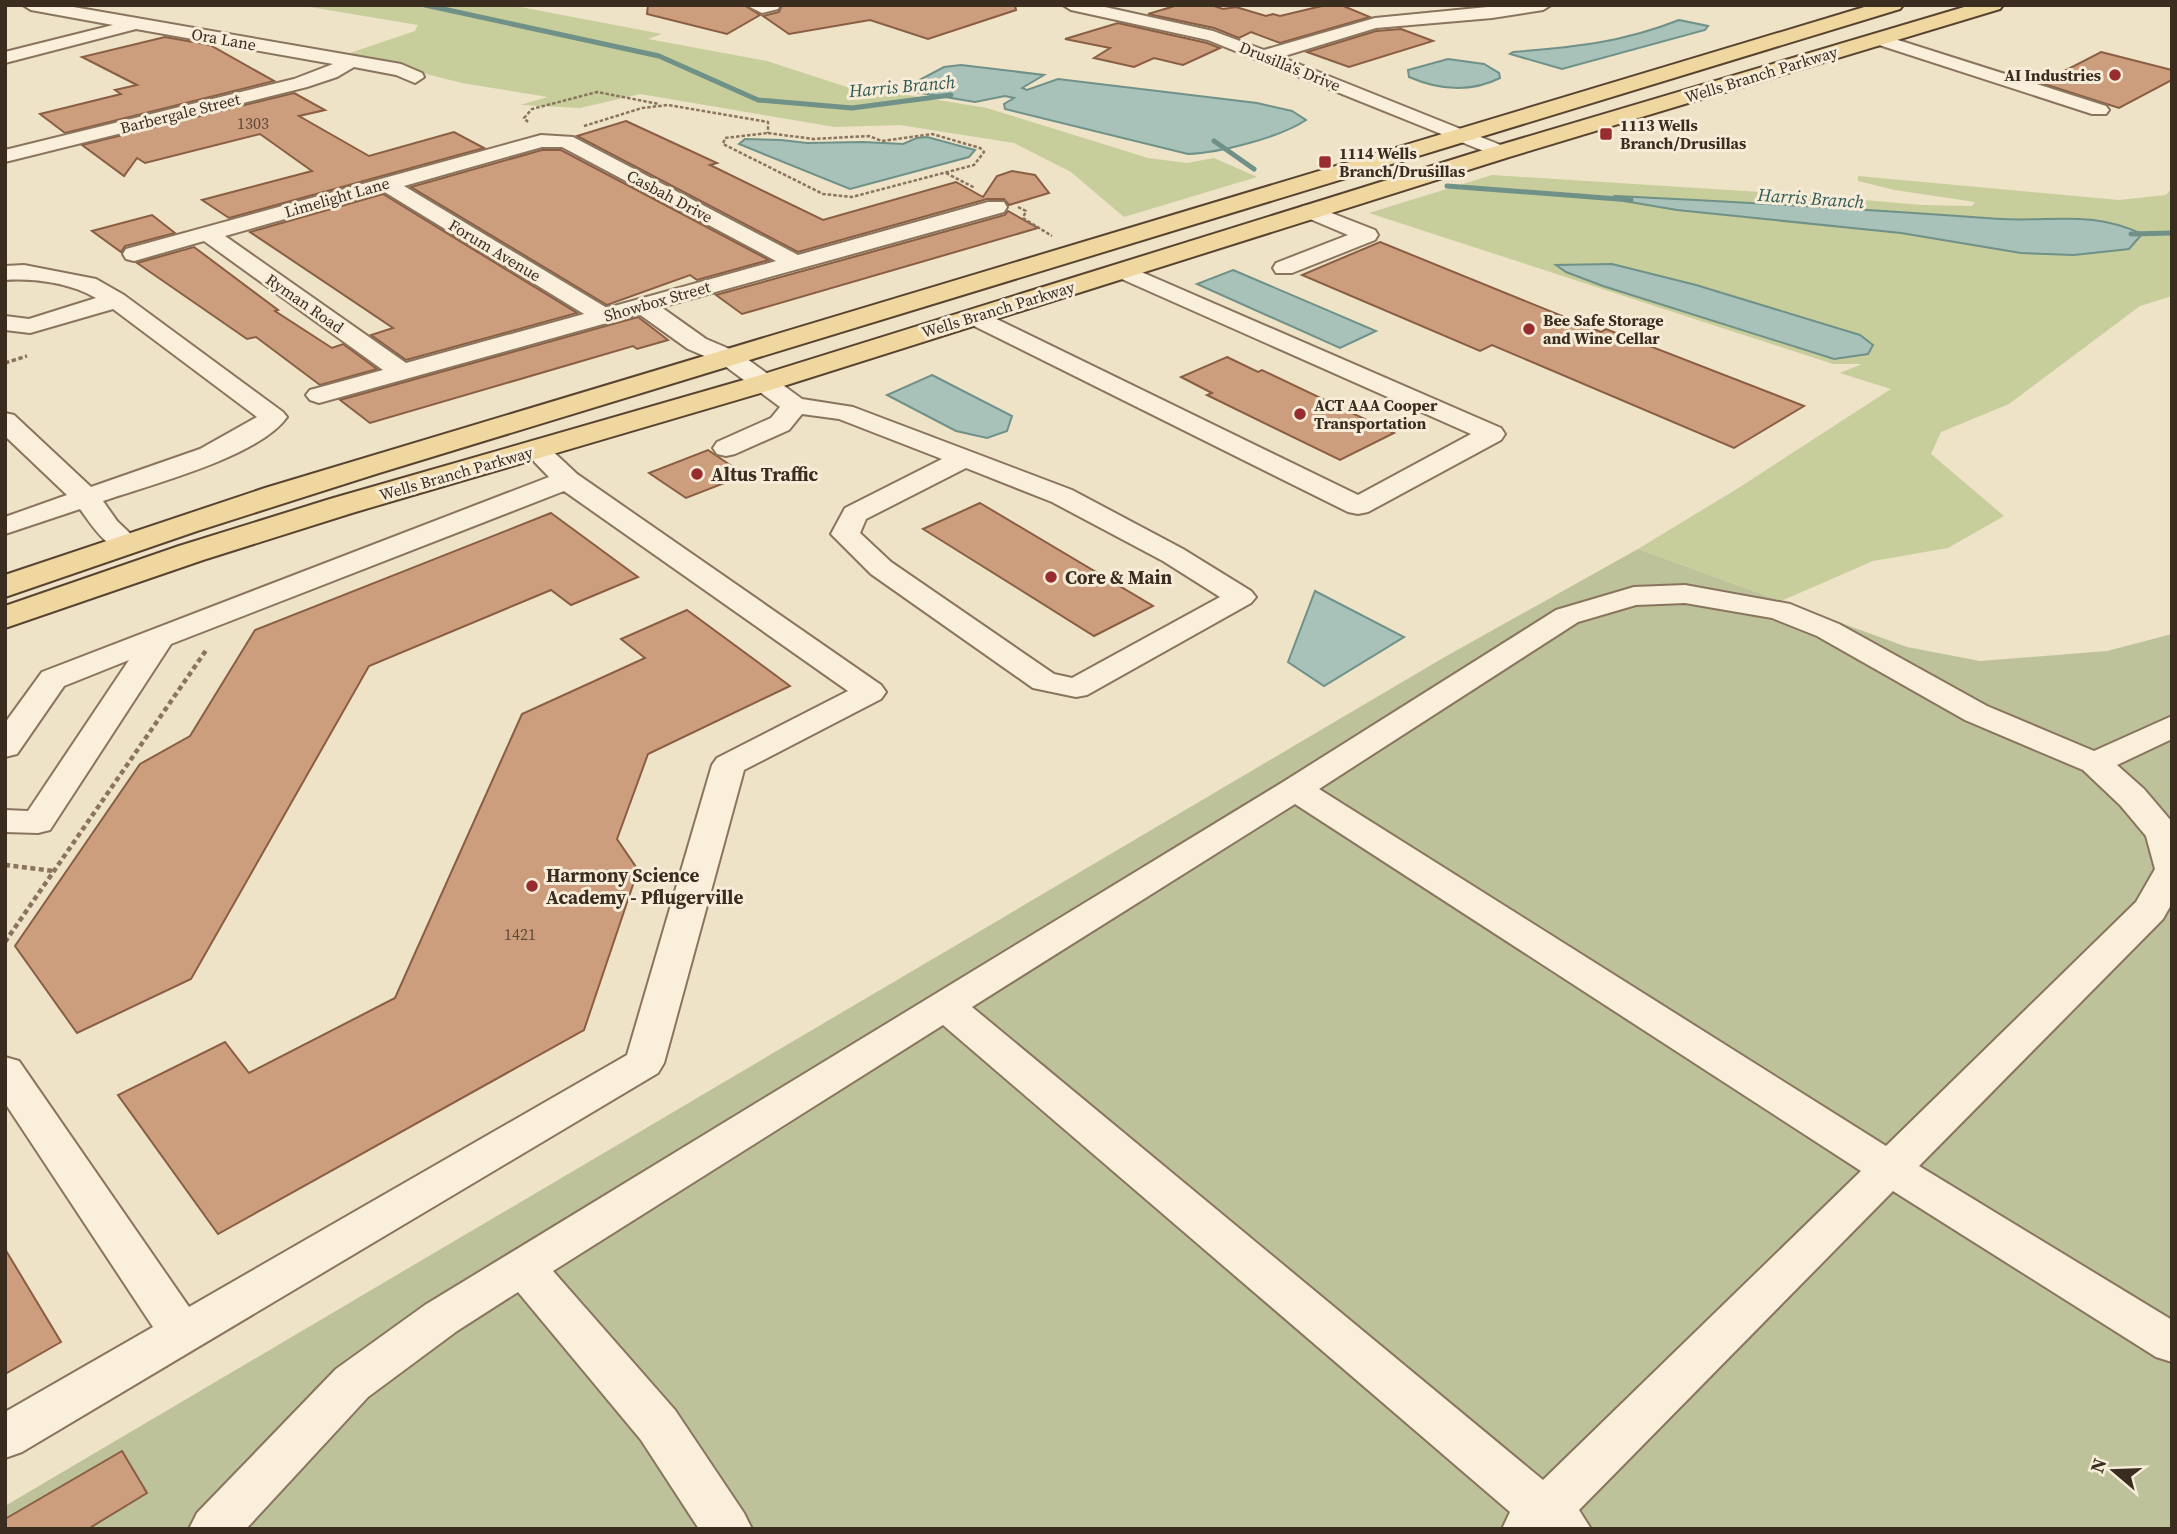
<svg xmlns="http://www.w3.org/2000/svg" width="2177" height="1534" font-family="'Source Serif 4',serif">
<rect width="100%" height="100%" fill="#eee2c7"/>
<!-- green -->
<g fill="#c7cd9b">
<polygon points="298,5 510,5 662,34 648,39 767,61 859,91 894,93 987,108 1148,158 1187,163 1214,158 1257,177 1124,217 1071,172 1014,143 900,125 835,127 640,94 580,108 520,105 548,97 462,83 347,54 415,31 418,25"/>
<polygon points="1492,175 1806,195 1922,205 1972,206 1975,202 1895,190 1858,181 1858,176 2119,200 2166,195 2172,188 2172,296 2140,306 2009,404 1941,432 1931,454 2004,516 1948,548 1873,561 1781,601 1638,549 1740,487 1891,389 1840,373 1862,364 1833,364 1369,213"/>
</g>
<!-- cemetery -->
<polygon fill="#bdc29a" points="1638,549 1907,647 1980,661 2107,651 2172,634 2172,1529 5,1529 5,1506 1443,658"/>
<!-- water -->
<g fill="#a8c2ba" stroke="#6f9188" stroke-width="2">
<path d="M1679 20 1708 26 1705 30 1562 69 1510 54 1513 52C1574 47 1621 43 1679 20Z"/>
<path d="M1448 59 1484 64 1499 73 1500 78C1470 93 1439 90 1409 77L1408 70Z"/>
<path d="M961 65 1044 75 1022 88 1027 90 1058 79 1257 103 1292 111 1306 120C1281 137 1219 153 1188 154L1005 109 1004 104 1014 98 1005 96 975 102 909 91 906 87 944 67Z"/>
<polygon points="927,137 975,150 969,157 850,189 739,144 745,139 781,140 807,143 863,142 903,144 917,138"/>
<path d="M1616 196C1744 202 1872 210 2000 219 2054 222 2089 210 2142 234L2129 249 2074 255 2021 253 1901 233 1677 210 1624 201Z"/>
<polygon points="1612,264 1696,285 1860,335 1873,345 1868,354 1834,359 1603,286 1566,272 1556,265"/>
<polygon points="1233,270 1376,331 1340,348 1197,284"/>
<polygon points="932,375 1012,416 1007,431 987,438 956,431 887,395"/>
<polygon points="1315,591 1404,637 1324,686 1288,662"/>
</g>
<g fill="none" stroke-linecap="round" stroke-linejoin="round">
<!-- stream -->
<g stroke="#6f9188" stroke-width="5">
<polyline points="425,5 659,56 758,100 852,108 951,95"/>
<polyline points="1214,141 1254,169"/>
<polyline points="1447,186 1631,200"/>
<polyline points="2131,234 2172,233"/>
</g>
</g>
<!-- building -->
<g fill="#cc9e7e" stroke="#895e43" stroke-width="2">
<polygon points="648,5 744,5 760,15 727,34 647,14"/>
<polygon points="782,5 1015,5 1016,10 928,39 870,20 789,34 763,16 779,12"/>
<polygon points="1178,5 1211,5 1223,9 1236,7 1266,16 1273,14 1280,16 1326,5 1341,5 1370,17 1280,43 1251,32 1239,38 1214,28 1148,14"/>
<polygon points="1118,23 1207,43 1220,48 1183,65 1154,58 1134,67 1094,58 1110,48 1065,39"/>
<polygon points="1401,29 1433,41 1349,67 1307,52 1376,31"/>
<polygon points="165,37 210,45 274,81 65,133 40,114 121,94 115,90 137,85 82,57"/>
<polygon points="2101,52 2172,70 2172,80 2119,108 2041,83"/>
<polygon points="294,93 325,110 299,116 369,156 454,132 484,148 229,218 202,200 312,171 260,134 145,163 137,158 124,176 82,145"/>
<polygon points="626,121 717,163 710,165 823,220 956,182 983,197 997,176 1012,171 1035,175 1049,193 1009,205 1004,199 987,199 798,252 577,136"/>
<polygon points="542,150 561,150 769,260 697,280 690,275 607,305 411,187"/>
<polygon points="383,194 577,313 406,360 371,335 393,328 250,232"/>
<polygon points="1008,211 1038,228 742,314 716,295 1005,215"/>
<polygon points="152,215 175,233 125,246 121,252 92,231"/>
<polygon points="1380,242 1594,329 1601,332 1606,329 1804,406 1734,448 1492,345 1480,351 1302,275"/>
<polygon points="194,247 278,310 275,311 332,348 343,344 377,369 320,385 256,337 247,339 137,263"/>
<polygon points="638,317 668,340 637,349 633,346 370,423 340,400"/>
<polygon points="1227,357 1258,372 1262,370 1394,433 1340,460 1207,395 1212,393 1181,377"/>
<polygon points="708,450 745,475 686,498 649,473"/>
<polygon points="980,503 1153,606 1094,636 923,529"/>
<polygon points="551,513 638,577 571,605 551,590 369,666 191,979 77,1033 15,946 140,764 190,736 255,630"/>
<polygon points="687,610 790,686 648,754 617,839 638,870 584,1030 218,1234 118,1095 225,1042 249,1073 395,998 522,714 645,658 621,639"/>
<polygon points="5,1249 61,1342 5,1374"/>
<polygon points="122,1451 147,1493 88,1529 5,1529 5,1519"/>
</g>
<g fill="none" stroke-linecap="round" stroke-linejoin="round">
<!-- minor casing -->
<g stroke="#8a745d" stroke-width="4">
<g id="minor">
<polygon points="23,5 62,5 401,64 422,73 424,77 415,83 396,75 354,67 337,77 307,87 5,162 5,150 294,79 333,64 136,29 5,63 5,52 113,25 31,10"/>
<polygon points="746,5 780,5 778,9 762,13"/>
<polygon points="1063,5 1096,5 1213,31 1264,50 1375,18 1508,5 1551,5 1543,10 1492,18 1376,28 1281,57 1508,148 1511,152 1508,156 1501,158 1208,40 1071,10"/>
<polygon points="1879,34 2106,106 2109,110 2106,114 2092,114 1873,43 1870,39"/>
<path d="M541 135 573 137 798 255 988 202H1004L1007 207 1004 212 661 307 706 339 739 353 802 399 853 407 1072 490 1183 549 1251 591 1256 597 1251 603 1087 695 1076 697 1033 688 871 574 831 534 845 508 942 459 839 419 802 414 789 430 735 454 726 456 717 454 713 448 717 442 771 418 780 407 721 363 688 349 639 314 319 403 310 400 306 395 310 390 383 370 204 241 134 261 126 259 123 254 126 249ZM542 147H562L776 261 607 308 404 186ZM383 191 584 314 406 363 225 236ZM966 468 1052 502 1163 561 1220 597 1072 678 1054 674 891 562 860 533 866 519Z"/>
<polygon points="1311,205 1375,230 1378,235 1375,240 1292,273 1276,273 1273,268 1276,263 1348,235 1303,216 1300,211 1303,206"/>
<polygon points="1123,264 1501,428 1505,434 1501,440 1368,512 1358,514 1348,512 966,322 962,317 966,312 982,312 1358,495 1471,434 1115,276 1112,271 1115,266"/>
<path d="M24 265 96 279 124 295 283 412 287 417C259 457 149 485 103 501L117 521 139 542 135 548C109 555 94 528 80 509L5 534V517L67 495 5 436V413L14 415 91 487 200 449 257 417 113 309 30 333 5 330V316L29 319 96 298C70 283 35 278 5 280V266Z"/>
<polygon points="536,442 545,444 577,474 881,685 886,692 881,699 744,770 664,1063 658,1073 22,1452 5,1458 5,1412 153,1327 5,1103 5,1057 19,1061 189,1307 627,1055 712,765 717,758 848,691 564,491 171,644 50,830 38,833 5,832 5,810 28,811 129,660 64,686 17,754 5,757 5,723 42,672 549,477 523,450 527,444"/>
<path d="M1685 585 1790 604 1839 624 1987 706 2094 751 2172 716V739L2117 765 2144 789 2172 822V903L2163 919 1919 1166 2172 1320V1362L2156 1357 1893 1191 1579 1510 1591 1529H1502L1510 1512 943 1025 553 1271 675 1410 744 1513 752 1529H699L641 1440 518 1292 457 1331 368 1397 246 1529H189L197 1513 336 1369 425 1305 1283 782 1556 610 1634 587ZM1685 603 1772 618 1817 636 1965 720 2083 770 2120 805 2146 836 2155 869 2136 902 1886 1146 1319 789 1578 622 1636 605ZM1295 804 1861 1171 1543 1480 972 1007Z"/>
</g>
</g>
<!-- major casing -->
<g stroke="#584330" stroke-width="4">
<g id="major">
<polygon points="1871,5 1903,5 1900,9 379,473 197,531 5,597 5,575 265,488"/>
<polygon points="1971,5 2003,5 2000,9 1509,157 774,389 352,513 203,560 5,628 5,606 179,546 330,499 754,377 1493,147"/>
</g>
</g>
<!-- path-far2 -->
<g stroke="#8a745d" stroke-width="2.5" stroke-dasharray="3.5 2" stroke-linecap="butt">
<polyline points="528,122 524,118 532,109 597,92 659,104"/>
<polyline points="584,126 642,108 668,105 768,122 768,133"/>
<polygon points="768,133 813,139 869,136 882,141 932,134 980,148 984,152 974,165 852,197 823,194 723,144 725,138"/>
<polyline points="946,173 975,188"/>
<polyline points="1018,207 1026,211 1023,218 1052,236"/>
</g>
<!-- path-far1 -->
<polyline stroke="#8a745d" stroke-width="3.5" stroke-dasharray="4.5 2.5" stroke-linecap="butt" points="5,363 27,356"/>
<!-- path -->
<g stroke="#8a745d" stroke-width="4.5" stroke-dasharray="5 3.5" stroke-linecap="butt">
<polyline points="5,865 54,871"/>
<polyline points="5,942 207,649"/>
</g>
<!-- minor -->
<use href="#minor" fill="#f9efdb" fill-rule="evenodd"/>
<!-- major -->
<use href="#major" fill="#f0d7a0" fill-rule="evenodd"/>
</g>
<!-- markers -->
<g fill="#982d2f" stroke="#f6ecd7" stroke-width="2.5">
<circle cx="2115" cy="75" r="7"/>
<rect x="1599" y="127" width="14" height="14" rx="3.5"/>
<rect x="1318" y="155" width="14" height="14" rx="3.5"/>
<circle cx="1529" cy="329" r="7"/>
<circle cx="1300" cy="414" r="7"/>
<circle cx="697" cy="474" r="7"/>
<circle cx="1051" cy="577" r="7"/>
<circle cx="532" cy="886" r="7"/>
</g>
<g text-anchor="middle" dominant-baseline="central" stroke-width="6" stroke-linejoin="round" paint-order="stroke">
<!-- far-street labels -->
<g font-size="16" fill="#3a2d20" stroke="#f6ecd7">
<text transform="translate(224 39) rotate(10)">Ora Lane</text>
<text transform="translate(1290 66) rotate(22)">Drusilla's Drive</text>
<text transform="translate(1761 74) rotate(-17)">Wells Branch Parkway</text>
<text transform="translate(180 113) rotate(-14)">Barbergale Street</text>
<text transform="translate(670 196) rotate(28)">Casbah Drive</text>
<text transform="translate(337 197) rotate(-16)">Limelight Lane</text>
<text transform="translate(495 250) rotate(31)">Forum Avenue</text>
<text transform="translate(657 301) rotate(-16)">Showbox Street</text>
<text transform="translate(305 303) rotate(35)">Ryman Road</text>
<text transform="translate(998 309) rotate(-17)">Wells Branch Parkway</text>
<text transform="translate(456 473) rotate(-16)">Wells Branch Parkway</text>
</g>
<!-- far-poi labels -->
<g font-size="16" font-weight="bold" fill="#3a2d20" stroke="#f6ecd7" text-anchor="start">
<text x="2101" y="75" text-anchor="end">AI Industries</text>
<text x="1620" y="125">1113 Wells<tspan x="1620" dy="18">Branch/Drusillas</tspan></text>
<text x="1339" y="153">1114 Wells<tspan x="1339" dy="18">Branch/Drusillas</tspan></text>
<text x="1543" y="320">Bee Safe Storage<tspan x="1543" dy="18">and Wine Cellar</tspan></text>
<text x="1314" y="405">ACT AAA Cooper<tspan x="1314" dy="18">Transportation</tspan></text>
</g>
<!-- number labels -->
<g font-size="16" fill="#5e4938">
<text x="253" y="123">1303</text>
<text x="520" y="934">1421</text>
</g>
<!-- far-water labels -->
<g font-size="18" font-style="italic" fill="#305a57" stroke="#f6ecd7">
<text transform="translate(902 86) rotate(-5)">Harris Branch</text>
<text transform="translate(1811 198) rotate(4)">Harris Branch</text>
</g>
<!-- poi labels -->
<g font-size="19" font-weight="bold" fill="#3a2d20" stroke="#f6ecd7" text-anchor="start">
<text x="711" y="474">Altus Traffic</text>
<text x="1065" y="577">Core &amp; Main</text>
<text x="546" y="875">Harmony Science<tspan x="546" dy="22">Academy - Pflugerville</tspan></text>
</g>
</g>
<!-- border -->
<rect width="2177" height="1534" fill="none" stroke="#3a2d20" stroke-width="14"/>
<!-- north arrow -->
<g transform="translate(2114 1471) rotate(289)" stroke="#f6ecd7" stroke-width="5" paint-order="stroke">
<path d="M0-5L12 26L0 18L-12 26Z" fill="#3a2d20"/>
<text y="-10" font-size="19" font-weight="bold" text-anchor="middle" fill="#3a2d20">N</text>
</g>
</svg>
